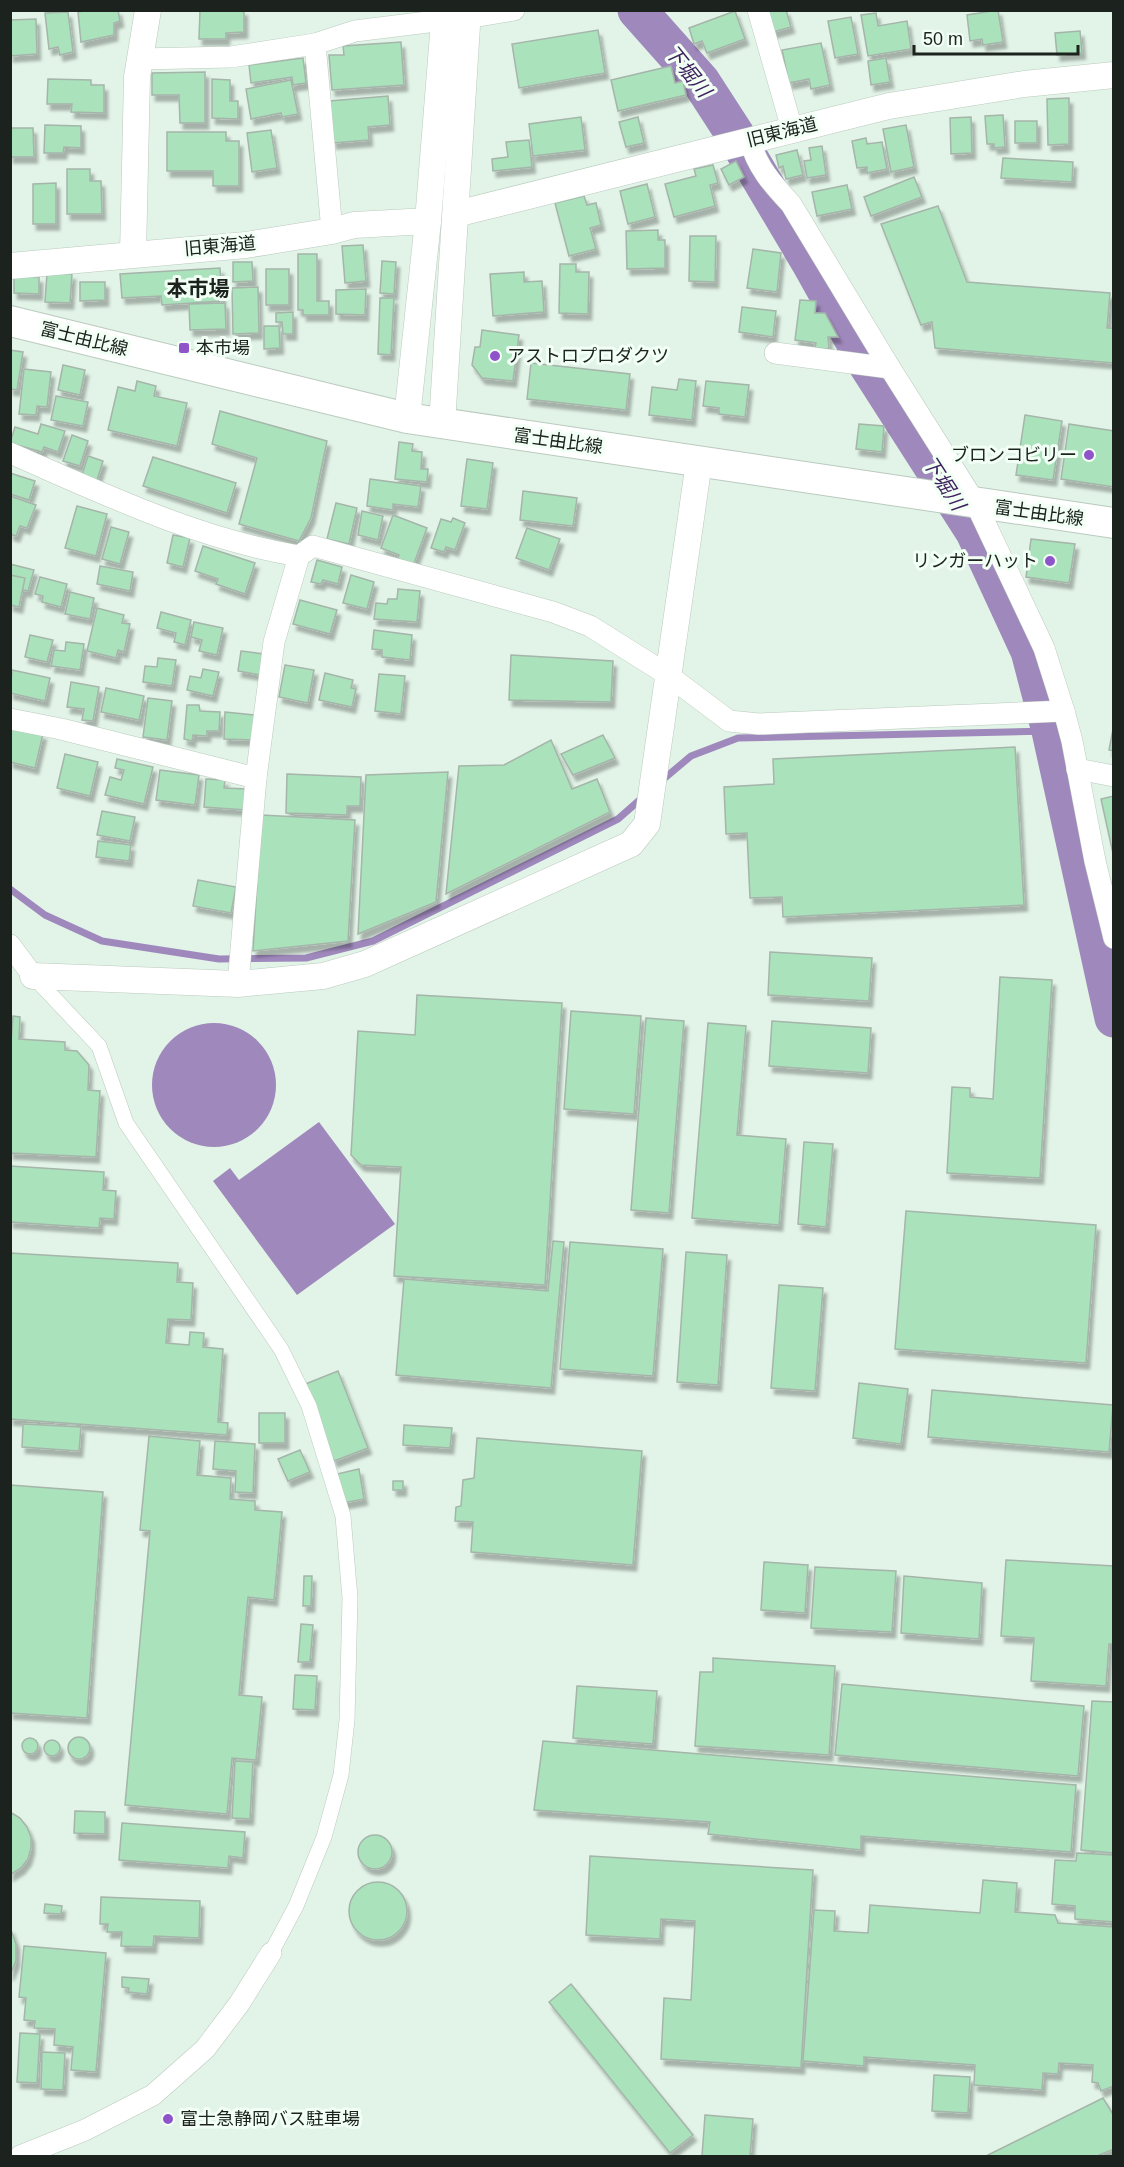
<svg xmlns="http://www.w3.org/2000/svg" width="1124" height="2167" font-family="Helvetica,'Noto Sans JP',sans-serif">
<defs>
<filter id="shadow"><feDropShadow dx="3.5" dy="6" stdDeviation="1.5" flood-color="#0004"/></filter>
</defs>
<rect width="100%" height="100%" fill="#e2f3e7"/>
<!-- water -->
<g fill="#9f89bc">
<circle cx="214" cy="1085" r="62"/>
<polygon points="319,1122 395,1224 297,1295 213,1181 230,1168 239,1180"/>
</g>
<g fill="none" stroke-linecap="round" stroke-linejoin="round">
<!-- stream -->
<g stroke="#9f89bc" stroke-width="7">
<polyline points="660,782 691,756 738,738 1051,731"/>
<polyline points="10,889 45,915 102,941 219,959 306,958 373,941 618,819 643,797"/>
</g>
<!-- river -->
<polyline stroke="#9f89bc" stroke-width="39" points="637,10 701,82 734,133 811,263 868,365 975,532 1030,651 1051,731 1114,1018"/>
</g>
<!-- building -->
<g fill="#aae2bc" stroke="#a5b5aa" stroke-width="1.5" filter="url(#shadow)">
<polygon points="89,10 118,10 120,21 114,23 114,35 81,42 78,12"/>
<polygon points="200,10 244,10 244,32 226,33 226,39 199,39"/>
<polygon points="767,10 786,10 791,27 773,32"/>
<polygon points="998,10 1003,42 983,45 982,39 970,41 967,15"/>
<polygon points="735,11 745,39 707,53 702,41 694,44 689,28"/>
<polygon points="68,12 73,52 60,55 58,47 49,49 45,13"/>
<polygon points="876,13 878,26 907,21 911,49 868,56 861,15"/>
<polygon points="851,17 858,54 835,58 828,21"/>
<polygon points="36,19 37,54 10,56 10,20"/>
<polygon points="598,30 605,73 519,88 512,44"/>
<polygon points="1080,31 1082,53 1057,55 1055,33"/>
<polygon points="401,42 404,85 332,90 329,55 344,55 343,46"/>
<polygon points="821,43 830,85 811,89 809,79 789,83 782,50"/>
<polygon points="303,58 306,83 293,85 292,77 251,83 249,65"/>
<polygon points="886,58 890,82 871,85 868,61"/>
<polygon points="671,66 675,83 683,81 686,95 618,111 611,80"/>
<polygon points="205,72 205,123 180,123 179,95 152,95 152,73"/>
<polygon points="48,79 91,80 91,85 104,85 104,113 71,112 72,104 47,104"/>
<polygon points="212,79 230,80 230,101 238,101 238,119 212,118"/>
<polygon points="291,80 298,114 282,117 281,113 251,119 246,89"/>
<polygon points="388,96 390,125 368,127 369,140 333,143 329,101"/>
<polygon points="1069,98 1069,144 1048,145 1047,99"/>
<polygon points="1003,115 1005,147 994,148 994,144 987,144 985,116"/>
<polygon points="581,117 585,150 533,156 529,124"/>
<polygon points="638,117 644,143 626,147 619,122"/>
<polygon points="971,117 972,153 951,154 950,118"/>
<rect x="1015" y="121" width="22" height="22"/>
<polygon points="45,125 81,126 81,148 64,147 63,153 44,153"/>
<polygon points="906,125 914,167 891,172 883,129"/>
<polygon points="10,128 33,128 34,157 10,157"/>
<polygon points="271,130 277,168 252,172 247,133"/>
<polygon points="167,132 226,132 226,141 239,141 239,186 213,186 213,171 167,171"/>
<polygon points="866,138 867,144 882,142 887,169 867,173 867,167 857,168 852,141"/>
<polygon points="529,140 532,167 493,171 492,159 508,157 506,142"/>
<polygon points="822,146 826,175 807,178 804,161 811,160 809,148"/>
<polygon points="797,150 803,175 786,179 783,166 779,168 776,155"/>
<polygon points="1003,158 1073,162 1072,182 1001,178"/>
<polygon points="736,161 744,177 729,185 721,169"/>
<polygon points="713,165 718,183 710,185 715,206 674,217 665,184 696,176 694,169"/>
<polygon points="67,169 90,169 90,181 101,181 102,214 67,214"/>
<polygon points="914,177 922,197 871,216 864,197"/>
<polygon points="56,183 56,224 33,224 33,184"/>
<polygon points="647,184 655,217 628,224 620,191"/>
<polygon points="847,185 852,209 817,216 812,192"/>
<polygon points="584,196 587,205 596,203 601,225 590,228 596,249 569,256 555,203"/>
<polygon points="938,206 967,282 1110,293 1107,328 1114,328 1114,363 935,348 932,322 921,325 881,224"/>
<polygon points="658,230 658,240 665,240 665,268 627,269 626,231"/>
<polygon points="690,236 716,236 715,282 689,281"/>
<polygon points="363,245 366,281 345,283 342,246"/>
<polygon points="753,249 781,253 777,292 747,288"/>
<polygon points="298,254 317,254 317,301 329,301 329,315 303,315 303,310 298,310"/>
<polygon points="382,261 396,262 394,294 380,293"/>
<polygon points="233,262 252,262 253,281 233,282"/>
<polygon points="560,264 576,264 576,272 589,272 588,314 559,313"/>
<polygon points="220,268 222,301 162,305 161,296 122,298 120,274"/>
<rect x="266" y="269" width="23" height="36"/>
<polygon points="524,272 524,282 542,281 544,312 493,316 490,274"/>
<polygon points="47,273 72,274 70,303 45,302"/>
<polygon points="14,276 39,277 39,294 14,293"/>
<polygon points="80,282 105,282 105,300 80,301"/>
<polygon points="258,287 259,333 233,334 232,288"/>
<polygon points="366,289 365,315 336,314 336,290"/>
<polygon points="380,298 394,298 391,355 378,354"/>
<polygon points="800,300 816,301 815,313 825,313 838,337 828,337 829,349 815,348 816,343 795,340"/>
<polygon points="225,303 226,329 190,330 189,304"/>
<polygon points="742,307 776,311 773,337 739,332"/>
<polygon points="293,312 293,334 283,334 282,322 276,322 276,313"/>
<polygon points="264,326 279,326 280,348 264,349"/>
<polygon points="482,330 519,335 513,381 482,378 472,365 475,347 480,347"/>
<polygon points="10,350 23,352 17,390 10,389"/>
<polygon points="531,363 630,374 626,410 527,399"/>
<polygon points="63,365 85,370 80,395 58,390"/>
<polygon points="24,369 51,372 47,407 37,406 36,415 19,414"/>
<polygon points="679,379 696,381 692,420 649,415 652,387 677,390"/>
<polygon points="137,381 156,386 154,396 187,403 177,446 108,430 118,387 135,391"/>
<polygon points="706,381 749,385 745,417 719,414 719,408 703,406"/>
<polygon points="56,396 88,402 83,426 51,420"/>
<polygon points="220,411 327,441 311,518 299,541 239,524 257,458 212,444"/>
<polygon points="1025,415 1062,421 1053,480 1016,475"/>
<polygon points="41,424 65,431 58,452 44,447 42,452 10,443 15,427 38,434"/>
<polygon points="859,424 884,426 882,452 856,449"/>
<polygon points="1069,424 1114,431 1114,487 1061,479"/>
<polygon points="72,435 88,441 80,466 63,461"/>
<polygon points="399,442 413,444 412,451 422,452 421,469 428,469 427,482 395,479"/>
<polygon points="88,456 103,461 96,483 81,478"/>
<polygon points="153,457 236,483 227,513 143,486"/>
<polygon points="467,459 493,463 487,509 461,506"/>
<polygon points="10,473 35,481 29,500 10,494"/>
<polygon points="370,479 421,486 418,507 393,504 393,510 367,506"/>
<polygon points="523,491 577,498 573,526 520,520"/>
<polygon points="10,496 36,505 27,528 20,526 16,536 10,534"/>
<polygon points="336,503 357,508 349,544 327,539"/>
<polygon points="77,506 107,514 96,556 65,548"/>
<polygon points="362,511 383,516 378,540 358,535"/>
<polygon points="393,515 427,528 413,566 397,560 399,555 381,548"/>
<polygon points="453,518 465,523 455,550 446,547 444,552 431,548 441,519 451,522"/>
<polygon points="111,527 129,532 120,564 102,559"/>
<polygon points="527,528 560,539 549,570 516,558"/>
<polygon points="173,535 190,538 183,567 167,563"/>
<polygon points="1031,539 1075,544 1069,583 1026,577"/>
<polygon points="203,546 255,563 245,594 216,584 218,579 195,571"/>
<polygon points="317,560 342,567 338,584 323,580 321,584 311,582"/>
<polygon points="10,564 34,570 28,591 10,587"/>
<polygon points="100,566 133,572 130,591 97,584"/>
<polygon points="10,575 25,578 19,607 10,605"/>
<polygon points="351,575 374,582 367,609 343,603"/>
<polygon points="40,577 67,584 61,607 42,602 43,596 35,594"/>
<polygon points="398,589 420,591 417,622 374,619 376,603 387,604 388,599 397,599"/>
<polygon points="70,592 94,598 90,619 65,614"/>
<polygon points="300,600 337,610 330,634 293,624"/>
<polygon points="97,608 124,615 122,623 130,624 124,652 118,650 116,658 87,651"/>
<polygon points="161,612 191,620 185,645 174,642 176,633 157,628"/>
<polygon points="194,622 223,628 217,655 199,651 202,640 191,637"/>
<polygon points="374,630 412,635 410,660 382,657 382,650 372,649"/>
<polygon points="30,635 53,640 47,662 25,657"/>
<polygon points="66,642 84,644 80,670 51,666 54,650 65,651"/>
<polygon points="241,651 264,654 260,675 238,671"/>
<polygon points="511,655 613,661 611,702 509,700"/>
<polygon points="158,658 176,660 172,686 143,682 145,666 157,667"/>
<polygon points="285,665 314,670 308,703 279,697"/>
<polygon points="203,669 219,672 213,696 187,690 190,676 201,678"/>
<polygon points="12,670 50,678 45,701 10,693"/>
<polygon points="325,673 353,680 351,688 356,689 352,707 319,700"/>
<polygon points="379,674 405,676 401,714 375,711"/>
<polygon points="71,682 99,687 93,721 82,720 84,709 67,707"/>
<polygon points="106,688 144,696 139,720 101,712"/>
<polygon points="148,698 172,701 167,740 143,737"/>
<polygon points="187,705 199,705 200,711 220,712 219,731 207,731 207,736 193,735 192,741 184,739"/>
<polygon points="225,712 254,715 253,740 224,739"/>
<polygon points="1114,724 1114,751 1109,750"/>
<polygon points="10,727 43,734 35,768 10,762"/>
<polygon points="603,735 615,758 573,775 561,754"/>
<polygon points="551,740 572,789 597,779 610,812 446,894 459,766 504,765"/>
<polygon points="1015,747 1024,905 783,917 782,897 750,898 747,833 726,834 724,787 774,784 773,759"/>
<polygon points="65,754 98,762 90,796 57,788"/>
<polygon points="117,759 153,767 144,804 105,795 110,777 121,780 124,770 115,768"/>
<polygon points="160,770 199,775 195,805 156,800"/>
<polygon points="448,772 436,902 358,934 366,775"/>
<polygon points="287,774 361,777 360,806 347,806 347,815 286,813"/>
<polygon points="206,779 225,780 224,788 248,789 246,810 204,807"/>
<polygon points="1114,796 1114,858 1101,799"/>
<polygon points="102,811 135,817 130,841 97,835"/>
<polygon points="261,815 355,820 348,941 253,951"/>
<polygon points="98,841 131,845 129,861 96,857"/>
<polygon points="198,880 236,887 231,913 193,906"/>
<polygon points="770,952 872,958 869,1001 768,995"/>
<polygon points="1000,977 1052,980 1040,1178 947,1173 952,1087 970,1088 970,1097 993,1099"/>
<polygon points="417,995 562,1003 545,1285 394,1276 401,1167 361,1165 351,1155 358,1031 415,1035"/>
<polygon points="571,1011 641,1016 634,1114 564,1109"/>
<polygon points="13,1016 20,1017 19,1039 65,1042 65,1050 77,1051 89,1065 88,1090 100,1091 96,1157 10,1153 10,1055"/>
<polygon points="646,1018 684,1021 669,1213 631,1210"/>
<polygon points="772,1021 871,1028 868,1073 769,1066"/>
<polygon points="708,1023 746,1026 737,1135 786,1139 779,1225 692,1218"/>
<polygon points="804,1142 833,1144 826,1227 798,1224"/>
<polygon points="10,1166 104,1172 103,1190 116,1191 114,1219 100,1218 99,1228 10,1222"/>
<polygon points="906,1211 1096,1225 1086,1363 895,1349"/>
<polygon points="553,1241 564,1242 551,1388 396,1375 404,1279 548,1291"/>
<polygon points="570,1242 663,1249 653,1376 560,1369"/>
<polygon points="686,1252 727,1255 718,1385 677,1382"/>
<polygon points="10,1253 178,1263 177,1282 193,1283 191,1320 168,1319 166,1343 189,1345 190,1332 204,1333 203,1347 223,1349 218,1422 228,1423 227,1435 10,1419"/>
<polygon points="779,1285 823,1288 815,1391 771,1388"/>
<polygon points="338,1371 368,1448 334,1461 303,1385"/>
<polygon points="859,1383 908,1389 901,1444 853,1438"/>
<polygon points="932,1390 1113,1405 1109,1452 928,1437"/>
<rect x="259" y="1413" width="26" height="30"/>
<polygon points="23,1424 81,1427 79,1451 22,1447"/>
<polygon points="404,1425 452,1428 450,1448 403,1445"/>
<polygon points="149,1436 200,1441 197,1475 231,1478 230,1499 255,1501 255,1510 282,1512 274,1600 248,1597 239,1695 262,1697 256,1760 232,1758 227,1814 125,1805 150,1531 140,1530"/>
<polygon points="477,1438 642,1451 633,1565 471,1552 473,1522 455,1521 456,1507 461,1506 463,1480 474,1478"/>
<polygon points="215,1441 255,1444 253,1493 235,1492 236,1471 213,1469"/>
<polygon points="300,1450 310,1472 288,1481 278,1459"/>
<polygon points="359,1469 364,1499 343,1503 337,1474"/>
<rect x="393" y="1481" width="10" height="9"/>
<polygon points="10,1485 103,1492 87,1718 10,1713"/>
<polygon points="1006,1560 1114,1566 1114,1644 1109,1644 1106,1686 1031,1681 1034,1638 1001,1636"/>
<polygon points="764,1562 808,1565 805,1613 761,1610"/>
<polygon points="815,1567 896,1571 892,1632 811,1628"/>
<polygon points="304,1576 312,1576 311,1606 303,1606"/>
<polygon points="904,1576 982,1583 979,1639 901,1633"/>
<polygon points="301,1624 313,1625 310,1662 298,1662"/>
<polygon points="713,1658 835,1666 829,1755 695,1746 700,1672 713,1672"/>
<polygon points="295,1675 317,1676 315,1710 293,1709"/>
<polygon points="842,1684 1084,1706 1078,1776 835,1755"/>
<polygon points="577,1686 657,1691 653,1744 573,1738"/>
<polygon points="1092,1701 1114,1702 1114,1853 1081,1850"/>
<circle cx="79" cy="1748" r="11"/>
<circle cx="30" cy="1746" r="8"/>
<circle cx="52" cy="1748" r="8"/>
<polygon points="543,1741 1076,1785 1071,1852 861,1836 861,1850 708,1834 710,1822 534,1810"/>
<polygon points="235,1761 253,1762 250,1819 232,1818"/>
<polygon points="75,1811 105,1812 105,1834 74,1833"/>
<polygon points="10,1812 20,1818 27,1827 31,1837 31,1848 28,1859 21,1868 10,1875"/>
<polygon points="122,1823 245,1832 243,1858 229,1856 228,1868 119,1860"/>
<circle cx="375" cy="1852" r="17"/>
<polygon points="1077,1853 1114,1855 1114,1922 1075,1919 1075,1906 1052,1904 1055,1860 1076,1861"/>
<polygon points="590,1856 813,1870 801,2068 661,2059 664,1998 691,2000 695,1921 661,1919 660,1939 586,1935"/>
<polygon points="983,1880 1017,1883 1015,1912 1055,1915 1058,1923 1114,1927 1114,2086 1101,2091 1098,2083 1092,2082 1093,2065 1059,2063 1058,2074 1043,2073 1042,2090 974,2085 975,2065 864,2057 864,2066 803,2061 814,1910 835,1911 834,1931 868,1933 870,1905 980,1913"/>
<circle cx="378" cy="1911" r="29"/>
<polygon points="101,1897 200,1901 199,1938 154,1936 153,1947 121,1946 122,1932 107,1932 108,1924 100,1924"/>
<polygon points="45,1904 62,1906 61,1914 44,1913"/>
<polygon points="10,1927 16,1944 16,1961 10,1975"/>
<polygon points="24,1946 106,1953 96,2072 71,2070 73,2047 54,2045 55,2029 34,2028 35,2021 24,2020 26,1998 19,1997"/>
<polygon points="122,1977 149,1979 147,1994 128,1992 129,1988 122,1987"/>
<polygon points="571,1984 693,2135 670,2153 549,2002"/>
<polygon points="20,2033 40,2034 37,2083 17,2082"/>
<polygon points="42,2052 65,2053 63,2090 41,2089"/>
<polygon points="934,2075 970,2077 968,2113 932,2111"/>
<polygon points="1103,2098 1114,2116 1114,2149 1097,2156 986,2156"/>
<polygon points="705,2115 753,2119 750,2156 702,2156"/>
</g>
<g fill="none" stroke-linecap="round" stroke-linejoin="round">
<!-- pedestrian casing -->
<g stroke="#bacabe" stroke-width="16">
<polyline id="pedestrian" points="33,976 99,1046 126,1123 281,1349 309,1406 343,1516 350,1598 347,1720 341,1775 324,1837 296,1906 271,1953"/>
</g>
<!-- minor casing -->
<g stroke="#bacabe" stroke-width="22">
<g id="minor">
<polyline points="758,10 792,129"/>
<polyline points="467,18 514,10"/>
<polyline points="140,59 231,57 315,44"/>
<path d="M750 140C756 166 773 185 791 204L890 368 976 504 1044 648 1064 711 1072 741 1095 861 1114 938"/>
<polyline points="332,231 315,44 355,31 444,20"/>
<polyline points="775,353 890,368"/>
<path d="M10 453C104 494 197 539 299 556L313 546 553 612 590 626 668 675 729 721 759 724 1064 711"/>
<polyline points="10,719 61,729 256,778"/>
<polyline points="1077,769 1114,776"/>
<polyline points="10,945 33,976"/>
<polyline points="238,984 256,778 274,642 299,556"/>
<polyline points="20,2156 85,2130 153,2095 205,2049 239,2004 271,1953"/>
</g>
</g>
<!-- tertiary casing -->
<g stroke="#bacabe" stroke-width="27">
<g id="tertiary">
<polyline points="456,214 889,106 1024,84 1114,75"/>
<polyline points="133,254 137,77 148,10"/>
<polyline points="10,266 246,245 332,231 354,225 428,221"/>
<polyline points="407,418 428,221 445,10"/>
<polyline points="442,424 468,10"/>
<polyline points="33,976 238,984 323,976 365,964 631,844 647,824 699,462"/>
</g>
</g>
<!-- secondary casing -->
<g stroke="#bacabe" stroke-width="32">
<polyline id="secondary" points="10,321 407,418 1114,523"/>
</g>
<!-- pedestrian -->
<use href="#pedestrian" stroke="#fff" stroke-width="15"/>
<!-- minor -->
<use href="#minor" stroke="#fff" stroke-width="21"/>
<!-- tertiary -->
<use href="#tertiary" stroke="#fff" stroke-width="26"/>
<!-- secondary -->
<use href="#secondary" stroke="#fff" stroke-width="30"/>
</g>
<!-- markers -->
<g fill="#8f53ca" stroke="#f1fff5" stroke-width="2">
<rect x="178" y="342" width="12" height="12" rx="3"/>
<circle cx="495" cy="356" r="6"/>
<circle cx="1089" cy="455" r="6"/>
<circle cx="1050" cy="561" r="6"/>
<circle cx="168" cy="2119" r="6"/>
</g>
<g text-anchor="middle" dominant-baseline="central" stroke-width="6" stroke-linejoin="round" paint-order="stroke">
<!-- street labels -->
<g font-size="18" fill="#1c221d" stroke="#f1fff5">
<text transform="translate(782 132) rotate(-14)">旧東海道</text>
<text transform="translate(220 246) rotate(-5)">旧東海道</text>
<text transform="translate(84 339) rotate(14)">富士由比線</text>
<text transform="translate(558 441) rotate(8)">富士由比線</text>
<text transform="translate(1039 513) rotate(8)">富士由比線</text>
</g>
<!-- poi labels -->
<g font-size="18" fill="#1c221d" stroke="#f1fff5" text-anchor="start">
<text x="196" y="348">本市場</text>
<text x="507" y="356">アストロプロダクツ</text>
<text x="1077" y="455" text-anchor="end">ブロンコビリー</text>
<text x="1038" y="561" text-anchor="end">リンガーハット</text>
<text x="180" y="2119">富士急静岡バス駐車場</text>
</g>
<!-- water labels -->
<g font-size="20" font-style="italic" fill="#3f1f5d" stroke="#f1fff5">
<text transform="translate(688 71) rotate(51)">下堀川</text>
<text transform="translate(944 483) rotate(57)">下堀川</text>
</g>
<!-- quarter labels -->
<g font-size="21" font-weight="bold" fill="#1c221d" stroke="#f1fff5">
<text x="198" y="288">本市場</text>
</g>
</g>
<!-- border -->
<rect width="1124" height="2167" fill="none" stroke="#1c221d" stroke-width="24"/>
<!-- scale -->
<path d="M914 45v9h164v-9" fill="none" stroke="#1c221d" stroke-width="3"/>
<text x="923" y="45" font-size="18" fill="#1c221d" stroke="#f1fff5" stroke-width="4.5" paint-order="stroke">50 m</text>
</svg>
